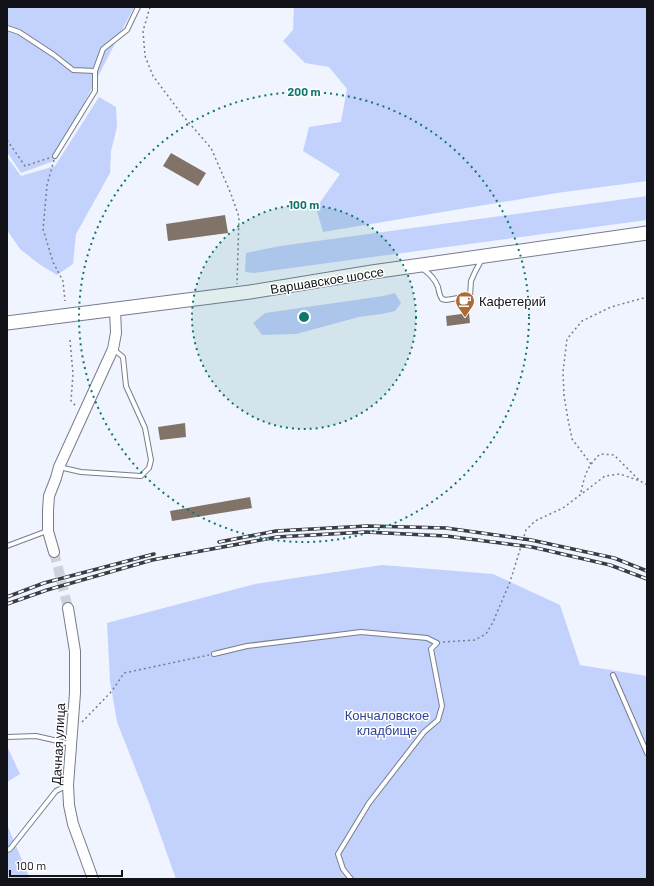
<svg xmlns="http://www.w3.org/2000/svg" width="654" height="886" font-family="Barlow,sans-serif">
<rect width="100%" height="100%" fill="#f0f4fe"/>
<!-- green -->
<g fill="#c2d2fd">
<polygon points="7,7 134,7 54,161 21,173 7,152"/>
<polygon points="294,7 647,7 647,181 557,193 323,232 316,208 340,174 303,151 309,127 341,122 347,89 329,67 305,63 283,41 293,30"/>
<polygon points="99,97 116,107 117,127 111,151 110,173 76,234 73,264 57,275 39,264 20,249 7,230 7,157 21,176 55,166"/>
<polygon points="647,196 647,220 254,273 245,272 246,253 280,246"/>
<polygon points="395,293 401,303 395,311 382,314 359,317 296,334 262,335 253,323 265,313 383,296"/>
<polygon points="382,565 493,574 560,605 580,665 647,676 647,879 176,879 149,803 117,722 110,681 107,623 255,584"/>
<polygon points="7,746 20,774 7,782"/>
<polygon points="7,822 8,827 30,879 7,879"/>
</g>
<!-- building -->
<g fill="#827369">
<polygon points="171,153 206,173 198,186 163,166"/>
<polygon points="225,215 228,233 168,241 166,224"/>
<polygon points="469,313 470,323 447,326 446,316"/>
<polygon points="185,423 186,437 160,440 158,427"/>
<polygon points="250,497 252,508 172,521 170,511"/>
</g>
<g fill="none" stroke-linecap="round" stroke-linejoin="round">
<!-- tertiary-tunnel -->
<polyline stroke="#cfd2dc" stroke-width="10" stroke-dasharray="10 5" stroke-linecap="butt" points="54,552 68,608"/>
<!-- service casing -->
<g stroke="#777d8c" stroke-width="6">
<g id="service">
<polyline points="7,28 19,32 54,55 73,70 95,71"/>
<polyline points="55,156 95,91 95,71 103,49 127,30 138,7"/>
<path d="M423 269C429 273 435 279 438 287 439 291 439 295 442 299L446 300 470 296 471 281 475 272 482 259"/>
<polyline points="59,467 81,472 141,476 149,468 151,460 145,428 126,386 123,357 113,349"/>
<polyline points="7,546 47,531"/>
<polyline points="214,654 247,646 361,632 427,638 437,643 431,649 442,706 438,720 424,732 369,803 338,854 343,869 351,879"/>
<polyline points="613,675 647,753"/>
<polyline points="7,737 36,736 71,744"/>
<polyline points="7,850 10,849 56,791 68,785"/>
</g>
</g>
<!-- tertiary casing -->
<g stroke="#777d8c" stroke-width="12">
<g id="tertiary">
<polyline points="54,552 48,531 48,510 49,496 56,478 59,467 113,349 116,333 115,309"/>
<polyline points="68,608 75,651 75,693 68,785 69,805 73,824 93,879"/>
</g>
</g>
<!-- primary casing -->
<g stroke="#777d8c" stroke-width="15">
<polyline id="primary" points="7,323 250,292 372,272 647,233"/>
</g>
<!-- path -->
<g stroke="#797c84" stroke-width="1.5" stroke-dasharray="2 3" stroke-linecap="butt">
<polyline points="150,7 143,31 145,56 153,76 183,116 211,148 231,194 239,217 237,284"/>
<polyline points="7,140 25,166 49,158"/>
<polyline points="54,160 47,185 43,229 53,262 63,281 65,301"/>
<polyline points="70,340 73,374 71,401 77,407"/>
<polyline points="591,464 572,439 568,419 564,396 563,372 567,339 582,321 611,307 647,297"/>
<path d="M581 492C585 474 587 467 600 454L614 455 640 481 647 485"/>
<polyline points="443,642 475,640 486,634 493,622 510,582 526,530 535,521 563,508 605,476 620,474 640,481"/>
<polyline points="82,722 112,691 124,673 209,655"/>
</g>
<!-- service -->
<use href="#service" stroke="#fff" stroke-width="4"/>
<!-- tertiary -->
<use href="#tertiary" stroke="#fff" stroke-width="10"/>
<!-- primary -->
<use href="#primary" stroke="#fff" stroke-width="13"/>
<!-- rail casing -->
<g stroke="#393c43" stroke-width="3.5">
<g id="rail">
<polyline points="219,542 276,531 367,526 446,528 531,540 614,558 647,571"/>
<polyline points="7,597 44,583 154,554"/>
<polyline points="7,604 47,590 152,560 277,537 366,532 446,536 532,547 610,565 647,579"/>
</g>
</g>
<!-- rail -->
<use href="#rail" stroke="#fff" stroke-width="2" stroke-dasharray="6" stroke-linecap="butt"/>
</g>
<!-- distance rings -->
<circle cx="304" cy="317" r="112" fill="#0f766e" fill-opacity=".12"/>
<g fill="none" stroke="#0f766e" stroke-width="2" stroke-dasharray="2 4">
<circle cx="304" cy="317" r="112"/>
<circle cx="304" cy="317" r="225"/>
</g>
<!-- icons -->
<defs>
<g id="cafe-pin" transform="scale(1)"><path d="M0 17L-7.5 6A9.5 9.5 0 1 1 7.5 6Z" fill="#ac6b35" stroke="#fff"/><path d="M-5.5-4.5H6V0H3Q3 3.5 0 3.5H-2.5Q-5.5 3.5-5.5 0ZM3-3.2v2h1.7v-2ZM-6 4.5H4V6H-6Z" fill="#fff"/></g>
</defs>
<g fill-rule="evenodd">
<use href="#cafe-pin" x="465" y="301"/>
</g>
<g text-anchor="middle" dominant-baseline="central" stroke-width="3" stroke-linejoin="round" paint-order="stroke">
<!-- street labels -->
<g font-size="13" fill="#111319" stroke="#fff">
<text transform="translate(327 280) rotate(-9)">Варшавское шоссе</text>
<text transform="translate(58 744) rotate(-87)">Дачная улица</text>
</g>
<!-- poi labels -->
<g font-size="13" fill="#111319" stroke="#fff" text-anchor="start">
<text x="479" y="301">Кафетерий</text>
</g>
<!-- park labels -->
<g font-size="13" fill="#2f4297" stroke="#fff">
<text x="387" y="715">Кончаловское<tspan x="387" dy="15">кладбище</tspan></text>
</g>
</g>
<circle cx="304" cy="317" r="6" fill="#0f766e" stroke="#fff" stroke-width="2"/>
<g font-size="12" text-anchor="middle" font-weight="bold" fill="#0f766e" stroke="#fff" stroke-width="3" stroke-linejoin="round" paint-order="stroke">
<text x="304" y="96">200 m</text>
<text x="304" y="209">100 m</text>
</g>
<!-- border -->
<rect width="654" height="886" fill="none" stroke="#111319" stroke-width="16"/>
<!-- scale -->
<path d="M10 870v6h112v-6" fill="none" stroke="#111319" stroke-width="2"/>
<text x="16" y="870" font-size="12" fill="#111319" stroke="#ffffff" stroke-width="3" paint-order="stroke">100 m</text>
</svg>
